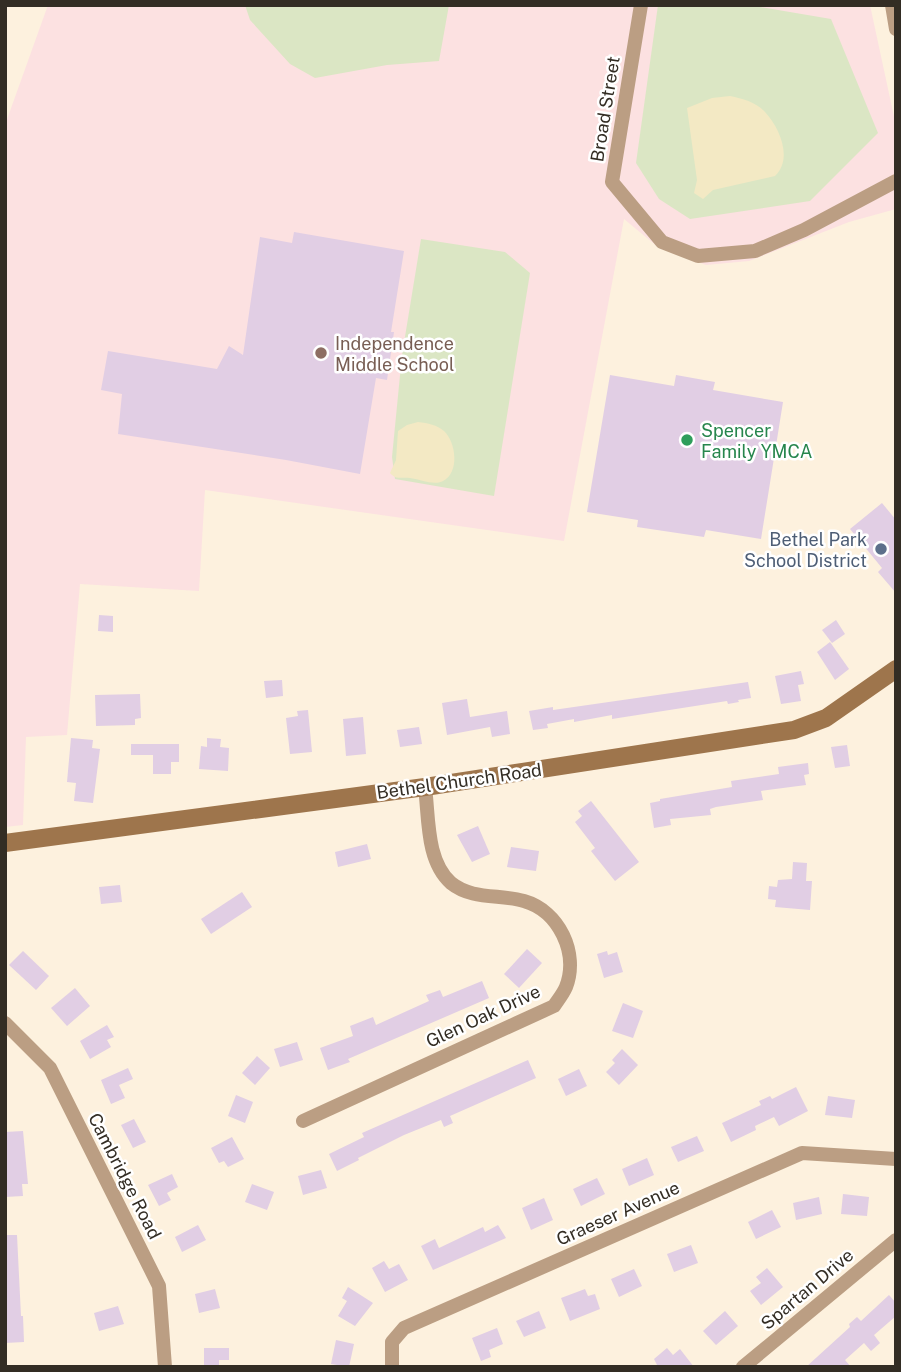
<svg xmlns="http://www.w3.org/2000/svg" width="901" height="1372" font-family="'Public Sans',sans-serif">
<rect width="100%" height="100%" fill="#fdf1de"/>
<!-- education -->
<polygon fill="#fce1e1" points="48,5 870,5 896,126 896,209 849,222 749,261 706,265 659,248 624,219 564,541 205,490 199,591 80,584 67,735 26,737 23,825 5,827 5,125"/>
<!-- green -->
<g fill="#dbe6c4">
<polygon points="245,5 449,5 439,61 387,65 315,78 290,64 250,20"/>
<polygon points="658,5 748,5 831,19 878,133 810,201 690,219 659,199 636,163"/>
<polygon points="421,239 505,252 530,273 494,496 395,479 392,457 402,355"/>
</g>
<!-- sand -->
<g fill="#f3e9c4">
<path d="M730 96C743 99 756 102 765 112 780 128 793 159 775 176L713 190 703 199 694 193 697 180 687 108 712 98Z"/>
<path d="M418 422C428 423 437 425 444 431 456 442 460 473 443 481 435 486 419 479 410 478 401 477 396 480 390 473L396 460 398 431 407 425Z"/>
</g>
<!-- building -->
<g fill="#e1cee4">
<polygon points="294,232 404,251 391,332 394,332 387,380 376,378 360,474 286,460 118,434 122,394 101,390 108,351 217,369 229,346 243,355 260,237 292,243"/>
<polygon points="610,375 674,386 676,375 715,382 713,390 783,402 761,539 706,530 704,537 637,527 638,520 587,512"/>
<polygon points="882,503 896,520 896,593 878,572 882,568 850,529"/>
<polygon points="99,615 113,616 113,632 98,631"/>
<polygon points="836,620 845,634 832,643 822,630"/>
<polygon points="830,642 849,669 835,680 817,652"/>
<polygon points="801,671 804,684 798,685 801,701 781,704 775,676"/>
<polygon points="282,680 283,696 266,698 264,681"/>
<polygon points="748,682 751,698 738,700 739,702 728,704 727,701 612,719 612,715 574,722 574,719 547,724 548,728 533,730 529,711 553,707 553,710"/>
<polygon points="140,694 141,718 135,719 135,725 96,726 95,695"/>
<polygon points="467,699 470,717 507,711 510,734 492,737 490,727 447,735 442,703"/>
<polygon points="308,710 312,752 290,754 286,718 298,716 297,711"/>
<polygon points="363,717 366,754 346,756 343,719"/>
<polygon points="419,727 422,744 400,747 397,730"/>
<polygon points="71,738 93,740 92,748 100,749 93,803 74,801 76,783 67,782"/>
<polygon points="207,738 221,739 220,747 229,748 228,771 199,769 201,746 207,747"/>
<polygon points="131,744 179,744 179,762 171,762 171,774 153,774 153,755 131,755"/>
<polygon points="847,745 850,766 835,768 831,747"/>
<polygon points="808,763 809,774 804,775 806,785 761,791 763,800 716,807 710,809 711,815 670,819 671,825 654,828 650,803 660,801 660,799 732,787 731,781 779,774 778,767"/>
<polygon points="591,801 639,862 615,881 591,851 595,848 575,822 582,816 578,811"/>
<polygon points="478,826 490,854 472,862 457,835"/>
<polygon points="367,844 371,859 338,867 335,852"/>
<polygon points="511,847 539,851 536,871 507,867"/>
<polygon points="793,862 807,863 806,881 812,881 810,910 775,907 776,900 768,899 769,886 777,887 778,880 792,879"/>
<polygon points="120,885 122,902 101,904 99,887"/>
<polygon points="242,892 252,907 211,934 201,919"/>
<polygon points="527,949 542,963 519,988 504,974"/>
<polygon points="23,951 49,976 36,990 9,965"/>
<polygon points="607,951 608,955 617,952 623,972 604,978 597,954"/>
<polygon points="482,981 489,998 348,1059 350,1062 328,1070 320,1048 353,1036 350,1026 373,1017 376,1025 429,1001 426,995 440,990 443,997"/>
<polygon points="75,988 90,1006 67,1026 51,1008"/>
<polygon points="623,1003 643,1011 633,1038 612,1031"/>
<polygon points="107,1025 114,1037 107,1040 111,1047 90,1059 80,1041"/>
<polygon points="297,1042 303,1060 280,1067 274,1049"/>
<polygon points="622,1049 638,1065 619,1085 606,1072 615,1063 612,1060"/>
<polygon points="257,1056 270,1068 255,1085 242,1073"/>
<polygon points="528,1060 536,1078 450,1116 453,1123 444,1127 441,1120 404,1135 358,1158 359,1160 337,1171 329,1154 364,1137 362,1133"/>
<polygon points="128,1068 133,1079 119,1085 125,1098 111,1104 101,1080"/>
<polygon points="579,1069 587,1086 566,1096 558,1079"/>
<polygon points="796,1087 808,1111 779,1126 774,1117 755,1126 756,1130 731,1142 722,1123 761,1105 759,1101 770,1096 772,1099"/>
<polygon points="236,1095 253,1102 245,1123 228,1116"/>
<polygon points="828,1096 855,1100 852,1118 825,1115"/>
<polygon points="134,1119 146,1142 133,1148 121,1125"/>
<polygon points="23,1131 28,1184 22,1184 23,1196 5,1197 5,1132"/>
<polygon points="697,1136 704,1151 678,1162 671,1147"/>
<polygon points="232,1137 244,1159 228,1167 224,1161 219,1163 211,1148"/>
<polygon points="647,1158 654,1175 629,1186 622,1169"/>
<polygon points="321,1170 327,1188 303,1195 298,1176"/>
<polygon points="172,1174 178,1187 167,1193 171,1200 159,1206 148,1185"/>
<polygon points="597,1178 605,1194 581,1206 573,1189"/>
<polygon points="252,1184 274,1192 267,1210 245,1202"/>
<polygon points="843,1194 869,1197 867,1216 841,1214"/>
<polygon points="819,1197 822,1214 796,1220 793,1203"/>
<polygon points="544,1198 553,1220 531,1230 522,1208"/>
<polygon points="772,1210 781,1227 756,1239 748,1222"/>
<polygon points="198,1225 206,1240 182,1252 175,1237"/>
<polygon points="498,1225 506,1238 433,1270 421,1246 435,1239 439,1248 483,1227 485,1232"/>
<polygon points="5,1235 17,1235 21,1316 23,1316 24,1342 5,1343"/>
<polygon points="691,1245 698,1263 674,1272 667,1254"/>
<polygon points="384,1261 389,1269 399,1264 408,1280 385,1292 372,1268"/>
<polygon points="767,1268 783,1287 761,1305 750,1291 761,1283 756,1277"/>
<polygon points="634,1269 642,1286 619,1297 611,1279"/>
<polygon points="348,1287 373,1303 355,1326 338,1316 347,1301 342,1298"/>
<polygon points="215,1289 220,1308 199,1313 195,1294"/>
<polygon points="585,1289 588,1296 595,1294 600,1309 570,1321 561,1298"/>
<polygon points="889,1295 896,1303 896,1316 874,1335 880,1343 871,1351 864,1343 845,1360 851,1367 806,1367 850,1327 849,1324 857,1317 861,1321"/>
<polygon points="118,1306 124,1324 99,1331 94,1313"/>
<polygon points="539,1311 546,1328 524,1337 516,1321"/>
<polygon points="725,1311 738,1326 716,1345 703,1331"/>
<polygon points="497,1328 503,1344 489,1350 491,1357 481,1361 472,1338"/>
<polygon points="336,1340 354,1344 349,1367 331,1364"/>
<polygon points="204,1348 229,1348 229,1360 219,1360 219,1365 204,1365"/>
<polygon points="667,1348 673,1355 680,1349 694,1367 658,1367 654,1359"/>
</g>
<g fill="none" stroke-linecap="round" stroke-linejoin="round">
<!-- street -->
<g stroke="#bb9e83" stroke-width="14">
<polyline points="641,5 612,182 662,242 698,256 755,251 804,230 896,181"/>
<polyline points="892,5 896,29"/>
<polyline points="5,1023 50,1068 159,1286 165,1367"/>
<path d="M303 1121 554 1006C558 1000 563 994 566 987 579 953 559 911 524 901 500 894 472 900 451 883 426 861 429 818 425 787"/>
<polyline points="392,1367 392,1342 404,1328 802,1153 896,1159"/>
<polyline points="743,1367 896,1240"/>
</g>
<!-- secondary -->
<polyline stroke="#9e754c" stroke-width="18" points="5,843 425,787 794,730 826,718 896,669"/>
</g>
<!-- markers -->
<circle fill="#8d6e63" stroke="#fff" stroke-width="2.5" cx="321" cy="353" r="7"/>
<circle fill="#2e9e5b" stroke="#fff" stroke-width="2.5" cx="687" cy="440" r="7"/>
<circle fill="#5c6f8a" stroke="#fff" stroke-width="2.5" cx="881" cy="549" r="7"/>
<g text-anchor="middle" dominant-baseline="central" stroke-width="5" stroke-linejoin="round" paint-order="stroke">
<!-- street labels -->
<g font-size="18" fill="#332d24" stroke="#fff">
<text transform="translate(605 109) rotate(-81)">Broad Street</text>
<text transform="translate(459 781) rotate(-8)">Bethel Church Road</text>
<text transform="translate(483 1016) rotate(-25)">Glen Oak Drive</text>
<text transform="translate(125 1176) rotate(63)">Cambridge Road</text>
<text transform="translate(618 1213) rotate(-24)">Graeser Avenue</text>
<text transform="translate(807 1289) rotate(-40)">Spartan Drive</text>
</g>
<!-- education labels -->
<g font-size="18" fill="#785e54" stroke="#fff" text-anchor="start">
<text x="335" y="343">Independence<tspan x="335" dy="21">Middle School</tspan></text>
</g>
<!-- leisure labels -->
<g font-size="18" fill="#27864d" stroke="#fff" text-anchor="start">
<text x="701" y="430">Spencer<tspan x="701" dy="21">Family YMCA</tspan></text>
</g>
<!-- service labels -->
<g font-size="18" fill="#4e5e75" stroke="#fff" text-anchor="end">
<text x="867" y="539">Bethel Park<tspan x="867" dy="21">School District</tspan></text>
</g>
</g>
<!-- border -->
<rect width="901" height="1372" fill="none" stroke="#332d24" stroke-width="14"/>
</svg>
